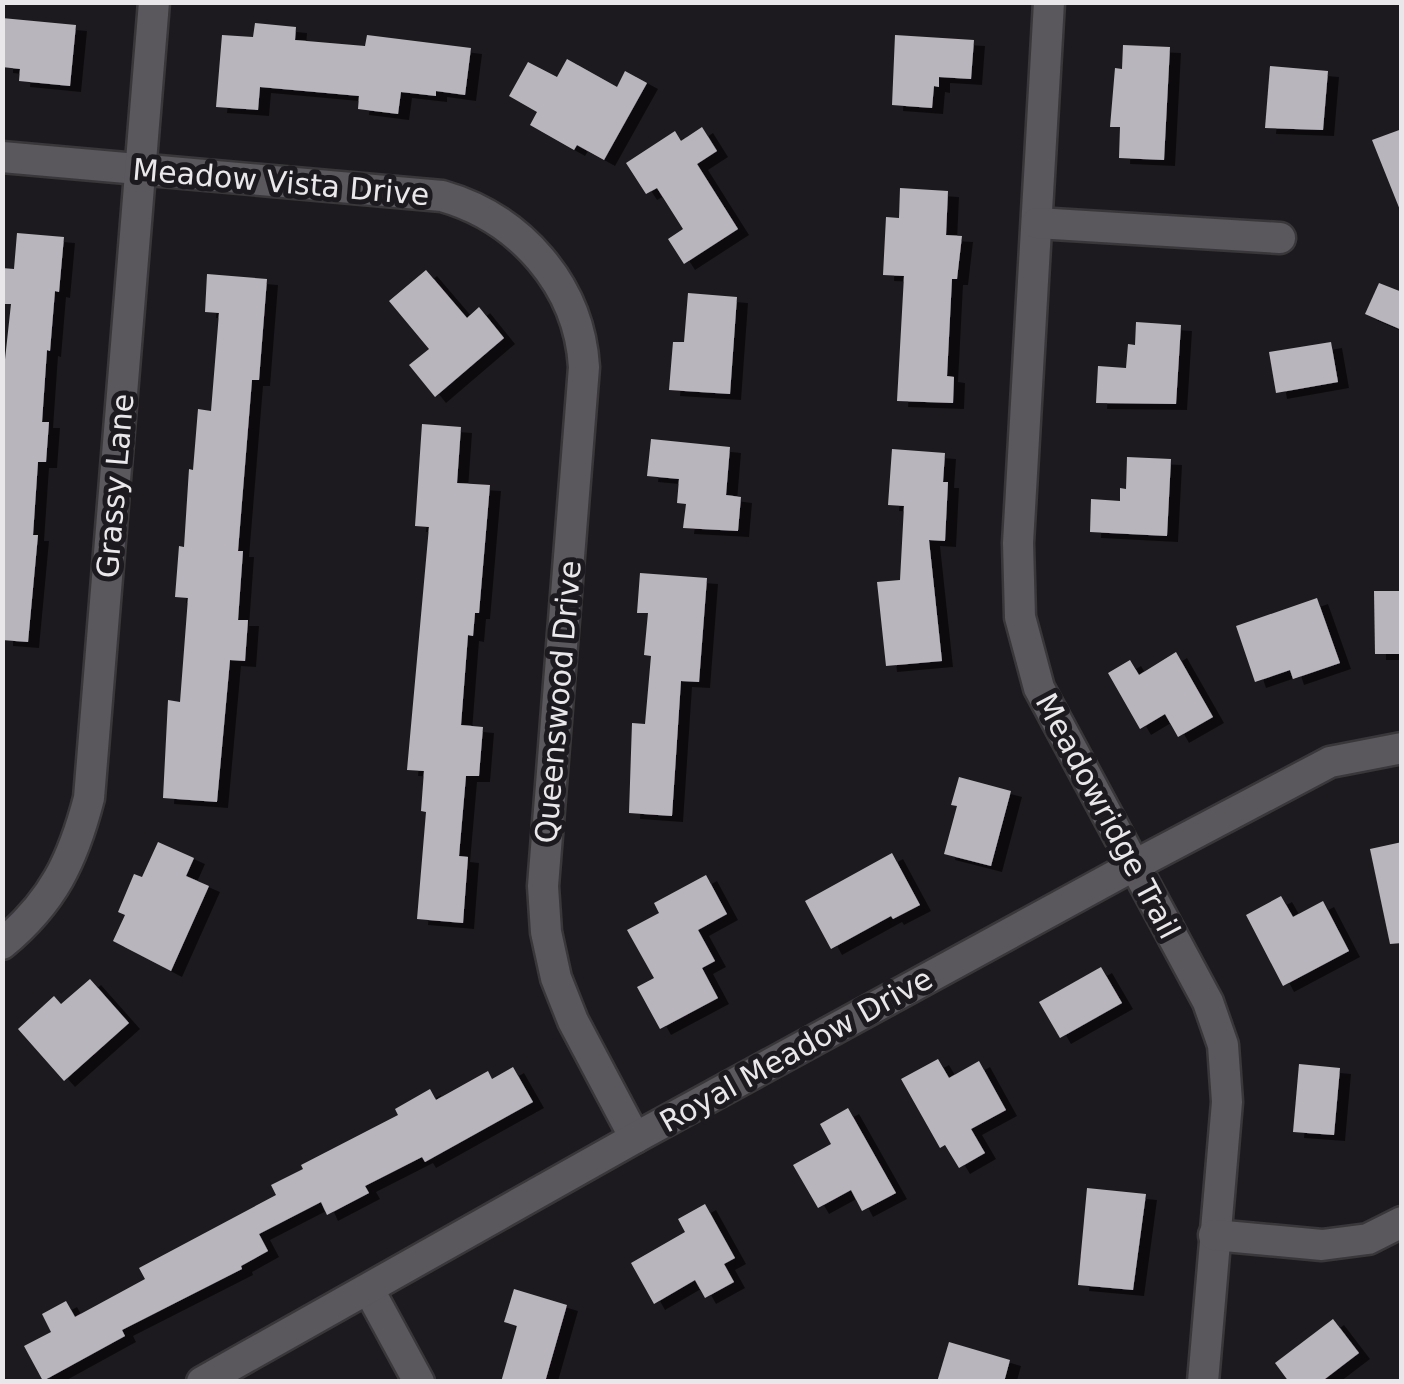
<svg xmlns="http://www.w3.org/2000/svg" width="1404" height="1384" font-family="'DejaVu Sans',sans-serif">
<defs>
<filter id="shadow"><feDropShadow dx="11" dy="6" stdDeviation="0" flood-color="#0009"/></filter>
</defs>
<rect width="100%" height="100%" fill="#1d1a1f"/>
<!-- building -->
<g fill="#b9b5bc" filter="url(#shadow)">
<polygon points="2,18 76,25 70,86 19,81 20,69 2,67"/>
<polygon points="255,23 296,27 295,40 365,46 367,35 471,48 465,95 436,91 436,96 401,92 398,114 358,109 359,96 260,87 258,110 216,107 222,35 253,37"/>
<polygon points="895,35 974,40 971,79 939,77 939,87 934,86 932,108 892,105"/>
<polygon points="1123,45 1170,47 1164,160 1119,158 1120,127 1110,127 1115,68 1122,69"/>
<polygon points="567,59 617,87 625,71 647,83 604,160 577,145 574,150 530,125 537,112 509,96 528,62 557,77"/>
<polygon points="1270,66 1328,71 1323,130 1265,128"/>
<polygon points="702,127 717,151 697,164 738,229 684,264 668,239 683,229 657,188 646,194 626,163 675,131 681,141"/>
<polygon points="1402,129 1402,210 1400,210 1372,140"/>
<polygon points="900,188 948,191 946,235 962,236 957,279 952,279 947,376 954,377 953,403 897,401 904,276 883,275 886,217 899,218"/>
<polygon points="17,233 64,237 59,292 55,291 50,351 47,350 42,422 49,422 46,462 38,462 33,535 38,535 28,642 2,640 2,387 11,304 2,304 2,268 14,269"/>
<polygon points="426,270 467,318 479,307 504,338 435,397 409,365 429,349 389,301"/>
<polygon points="207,274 267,279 259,380 252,380 238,551 243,551 238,620 248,620 245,661 230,660 217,802 163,798 168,700 180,702 188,598 175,597 179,546 184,547 189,469 193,470 198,409 211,411 219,313 205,312"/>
<polygon points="1379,283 1402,292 1402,330 1365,314"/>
<polygon points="688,293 737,297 730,394 669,390 673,342 684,342"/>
<polygon points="1136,322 1181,325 1176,404 1096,403 1098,366 1126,368 1128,344 1135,345"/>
<polygon points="1331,342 1338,382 1276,393 1269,352"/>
<polygon points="422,424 461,427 457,483 490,485 479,613 475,613 473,636 468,635 461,725 483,727 479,776 466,776 459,856 468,857 463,923 417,919 426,812 421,811 424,771 407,770 429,527 415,526"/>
<polygon points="651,439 730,447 726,495 741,497 738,531 683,528 686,504 677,503 679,479 647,476"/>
<polygon points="892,449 945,453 943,482 948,482 945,541 929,540 942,661 886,666 877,582 900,580 904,506 888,505"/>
<polygon points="1127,457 1171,459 1167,536 1090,532 1091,499 1120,501 1120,488 1126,489"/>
<polygon points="640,573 707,578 699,682 681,681 672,816 629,813 632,723 645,724 651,656 644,655 648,613 637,613"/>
<polygon points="1374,591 1402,591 1402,654 1375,654"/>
<polygon points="1317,598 1340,663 1293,679 1290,670 1255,682 1236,626"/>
<polygon points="1176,652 1213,717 1178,737 1165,714 1140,729 1108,673 1130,660 1139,675"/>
<polygon points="959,777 1011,791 991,866 944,854 957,806 951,805"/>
<polygon points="158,842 194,858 186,876 209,886 171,971 113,941 125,915 118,912 134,874 142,877"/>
<polygon points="1402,842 1402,943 1390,944 1370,849"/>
<polygon points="892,853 920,905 893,919 891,916 831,949 805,901"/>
<polygon points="706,875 727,914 698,930 715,961 702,968 718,998 660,1029 637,987 654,978 627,930 659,913 654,903"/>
<polygon points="1281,896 1293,917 1323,901 1349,951 1283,986 1246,915"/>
<polygon points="1101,967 1122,1003 1060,1038 1039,1002"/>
<polygon points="90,979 129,1023 64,1081 18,1029 54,996 61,1004"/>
<polygon points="938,1059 949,1078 979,1061 1006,1110 971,1129 985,1153 959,1168 945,1145 940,1148 901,1079"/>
<polygon points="1299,1064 1340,1068 1334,1135 1293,1132"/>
<polygon points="513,1067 533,1102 425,1162 422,1157 365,1186 369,1193 327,1215 321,1202 259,1234 268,1251 241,1266 242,1269 122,1330 125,1336 43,1381 24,1346 51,1332 42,1314 66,1301 75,1317 145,1279 139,1268 276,1195 271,1185 303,1169 301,1165 398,1115 395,1109 430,1089 436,1100 488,1071 492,1079"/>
<polygon points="848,1108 896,1193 862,1211 851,1190 818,1208 793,1165 831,1144 820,1124"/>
<polygon points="1087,1188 1146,1194 1133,1290 1078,1285"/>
<polygon points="705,1204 735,1258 724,1264 734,1282 705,1298 695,1280 654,1304 631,1263 685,1232 678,1219"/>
<polygon points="514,1289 567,1305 545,1382 501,1382 517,1326 504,1322"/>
<polygon points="1333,1319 1359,1353 1321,1382 1289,1382 1275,1363"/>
<polygon points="949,1342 1010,1360 1004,1382 937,1382"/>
</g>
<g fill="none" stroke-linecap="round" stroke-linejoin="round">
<!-- street casing -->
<g stroke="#39373a" stroke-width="35">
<g id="street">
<polyline points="1049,2 1018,543 1020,617 1039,688 1208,1002 1223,1045 1227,1102 1203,1382"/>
<path d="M2 157 442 196C519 218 579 284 584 367L543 886 546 932 556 978 573 1021 635 1138"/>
<polyline points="1037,223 1280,238"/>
<path d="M2 944C53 902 73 860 89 798L154 2"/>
<polyline points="1214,1235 1322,1245 1368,1239 1402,1222"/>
<polyline points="369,1290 419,1382"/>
<polyline points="202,1382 635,1138 1133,866 1330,762 1402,748"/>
</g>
</g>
<!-- street -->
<use href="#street" stroke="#5a575d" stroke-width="30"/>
</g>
<g text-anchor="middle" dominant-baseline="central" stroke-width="10" stroke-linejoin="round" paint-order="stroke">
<!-- street labels -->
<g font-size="30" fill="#e9e7ea" stroke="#1d1a1f">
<text transform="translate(281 182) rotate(5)">Meadow Vista Drive</text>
<text transform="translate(115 486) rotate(-85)">Grassy Lane</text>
<text transform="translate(558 702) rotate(-85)">Queenswood Drive</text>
<text transform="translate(1108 816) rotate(62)">Meadowridge Trail</text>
<text transform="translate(796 1050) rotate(-29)">Royal Meadow Drive</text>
</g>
</g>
<!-- border -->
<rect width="1404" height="1384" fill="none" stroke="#e9e7ea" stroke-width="10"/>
</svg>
